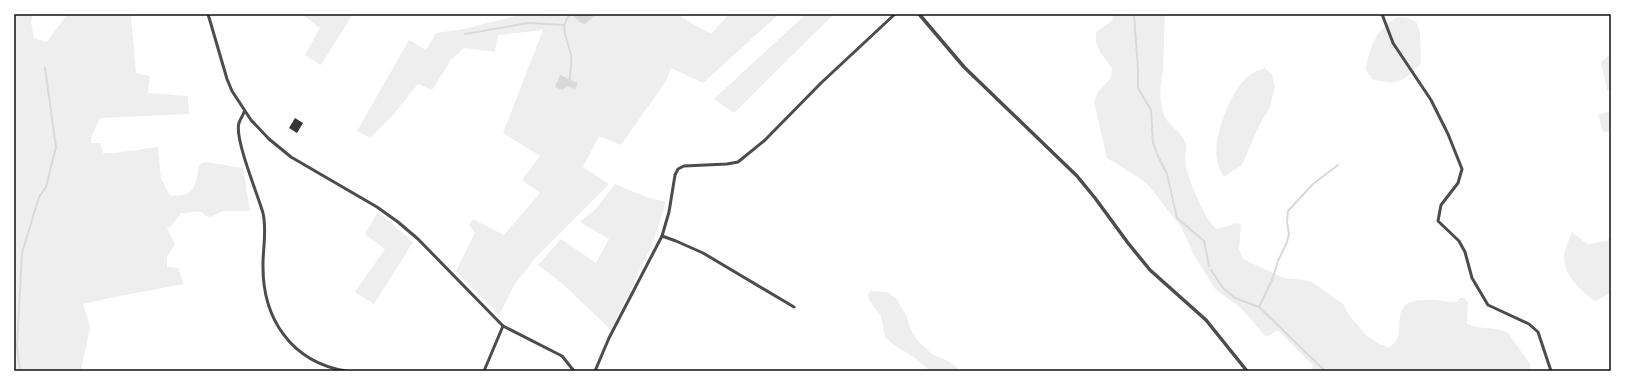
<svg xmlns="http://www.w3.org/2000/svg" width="1625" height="385" font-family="'Asap Condensed',sans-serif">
<rect width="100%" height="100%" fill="#fff"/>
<!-- green -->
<g fill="#eee">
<path d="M14 14H33L31 22 34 38 47 42 67 14H131L136 73 150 76 148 93 188 96 189 114 100 118 91 138V143H100L103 153H115L158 147 161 179 170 196C174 195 182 196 186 194 197 190 197 174 199 165L205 162 243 168 250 211H223L210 217 205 216 202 212C195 210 189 214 181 213L172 225 167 228 175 244 167 257V267L178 268 184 284 114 297 83 304 90 327 81 371H14V51C16 38 14 27 14 14Z"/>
<polygon points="305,14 353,14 321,65 305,55 320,28 304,16"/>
<polygon points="545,14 683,14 681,17 711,34 729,14 779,14 703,83 671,68 666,81 621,145 599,136 583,167 609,184 537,256 515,284 499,315 456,271 475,233 469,225 473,219 504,235 540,193 522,180 540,156 503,133 543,30 498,35 495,52 464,48 451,60 432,90 418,84 392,116 370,138 357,131 409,40 426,50 436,33 464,29 516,16 543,16"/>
<polygon points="806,14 834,14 734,113 714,99"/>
<path d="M1113 14H1165C1164 32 1164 50 1163 69 1162 80 1159 90 1161 102 1163 125 1175 124 1184 140 1188 147 1185 154 1185 161 1186 174 1206 224 1217 229L1237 223 1241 225 1239 249 1243 259 1284 278 1305 280 1314 283 1344 305 1349 315 1366 335 1379 344 1389 347C1402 340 1398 329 1400 316 1403 294 1436 300 1452 302H1457L1460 298H1464L1468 302 1467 323C1477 330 1495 326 1508 333L1530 364V371H1311L1313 366 1278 330 1266 337 1241 308 1216 290 1194 255 1181 227 1149 186 1141 179 1107 158 1094 102 1098 92 1111 78 1112 68 1100 52 1096 42V32L1112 21Z"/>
<path d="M1398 17 1408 18 1417 23 1420 33 1421 64C1401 82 1400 86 1372 79L1366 70C1369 48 1377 27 1398 17Z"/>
<polygon points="1611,54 1611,88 1607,90 1601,62"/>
<path d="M1265 68 1272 75 1275 86 1270 107 1259 126 1242 165 1224 177C1221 172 1218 167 1217 160 1213 137 1229 95 1246 78 1251 73 1257 71 1265 68Z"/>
<polygon points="1611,111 1611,131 1603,132 1598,115"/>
<polygon points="615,184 646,197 666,202 652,245 611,330 563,284 538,265 561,239 596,263 609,239 580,222 596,209"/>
<polygon points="378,212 413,242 374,304 355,292 385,249 365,234"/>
<path d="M1572 232 1587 244 1607 241 1611 235V293L1595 301C1580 290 1564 276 1564 256 1564 249 1570 239 1572 232Z"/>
<polygon points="870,291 886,292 895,297 906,315 911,330 916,339 932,354 950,362 961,371 930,371 915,358 893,344 885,337 881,316 869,300 868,295"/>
</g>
<!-- water -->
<g fill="#d9d9d9">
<polygon points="571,14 596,14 585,24 581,23"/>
<polygon points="560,75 578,83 575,89 567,86 562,90 555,87"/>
</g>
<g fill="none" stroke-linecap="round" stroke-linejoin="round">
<!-- stream -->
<g stroke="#d9d9d9" stroke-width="2">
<polyline points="1134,14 1138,69 1138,88 1151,110 1153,143 1158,156 1167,174 1177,218 1204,241 1209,266"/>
<polyline points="465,34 528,23 564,25"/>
<path d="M570 79C570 72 572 63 571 56 569 41 557 27 571 14"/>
<polyline points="1211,270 1223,288 1235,298 1259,307 1325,371"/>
<polyline points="1259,307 1272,280 1278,261 1287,242 1289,234 1287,222 1288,211 1313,184 1338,165"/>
<polyline points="20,371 17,347 22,253 39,197 46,187 56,147 45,68"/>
</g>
</g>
<!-- building -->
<polygon fill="#353535" points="295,118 303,123 297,133 289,128"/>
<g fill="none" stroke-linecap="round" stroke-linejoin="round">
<!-- minor -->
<g stroke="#4c4c4c" stroke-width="3">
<polyline points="208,14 227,79 232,91 251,120 269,139 291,157 377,207 398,222 418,239 503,326 562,356 574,371"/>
<polyline points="1382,14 1393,43 1431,100 1448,134 1462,169 1458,183 1441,205 1438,221 1459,241 1465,252 1472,278 1488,305 1529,324 1538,332 1551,371"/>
<path d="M244 112C243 116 240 119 239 123 234 138 258 195 263 213 267 231 263 247 263 264 262 318 291 362 346 371"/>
<polyline points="662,236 676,241 703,253 794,307"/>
<polyline points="484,371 503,326"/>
<polyline points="595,371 609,338 662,236 669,212 675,175 678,169 684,166 727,164 738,162 765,140 821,83 895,14"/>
</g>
<!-- tertiary -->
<polyline stroke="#4c4c4c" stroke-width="3.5" points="919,14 964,67 1077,176 1095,198 1128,243 1150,270 1206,320 1247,371"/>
</g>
<!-- border -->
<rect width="1625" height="385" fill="none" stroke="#ffffff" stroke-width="30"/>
<rect x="15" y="15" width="1595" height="355" fill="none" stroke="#111" stroke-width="1.5"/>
</svg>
